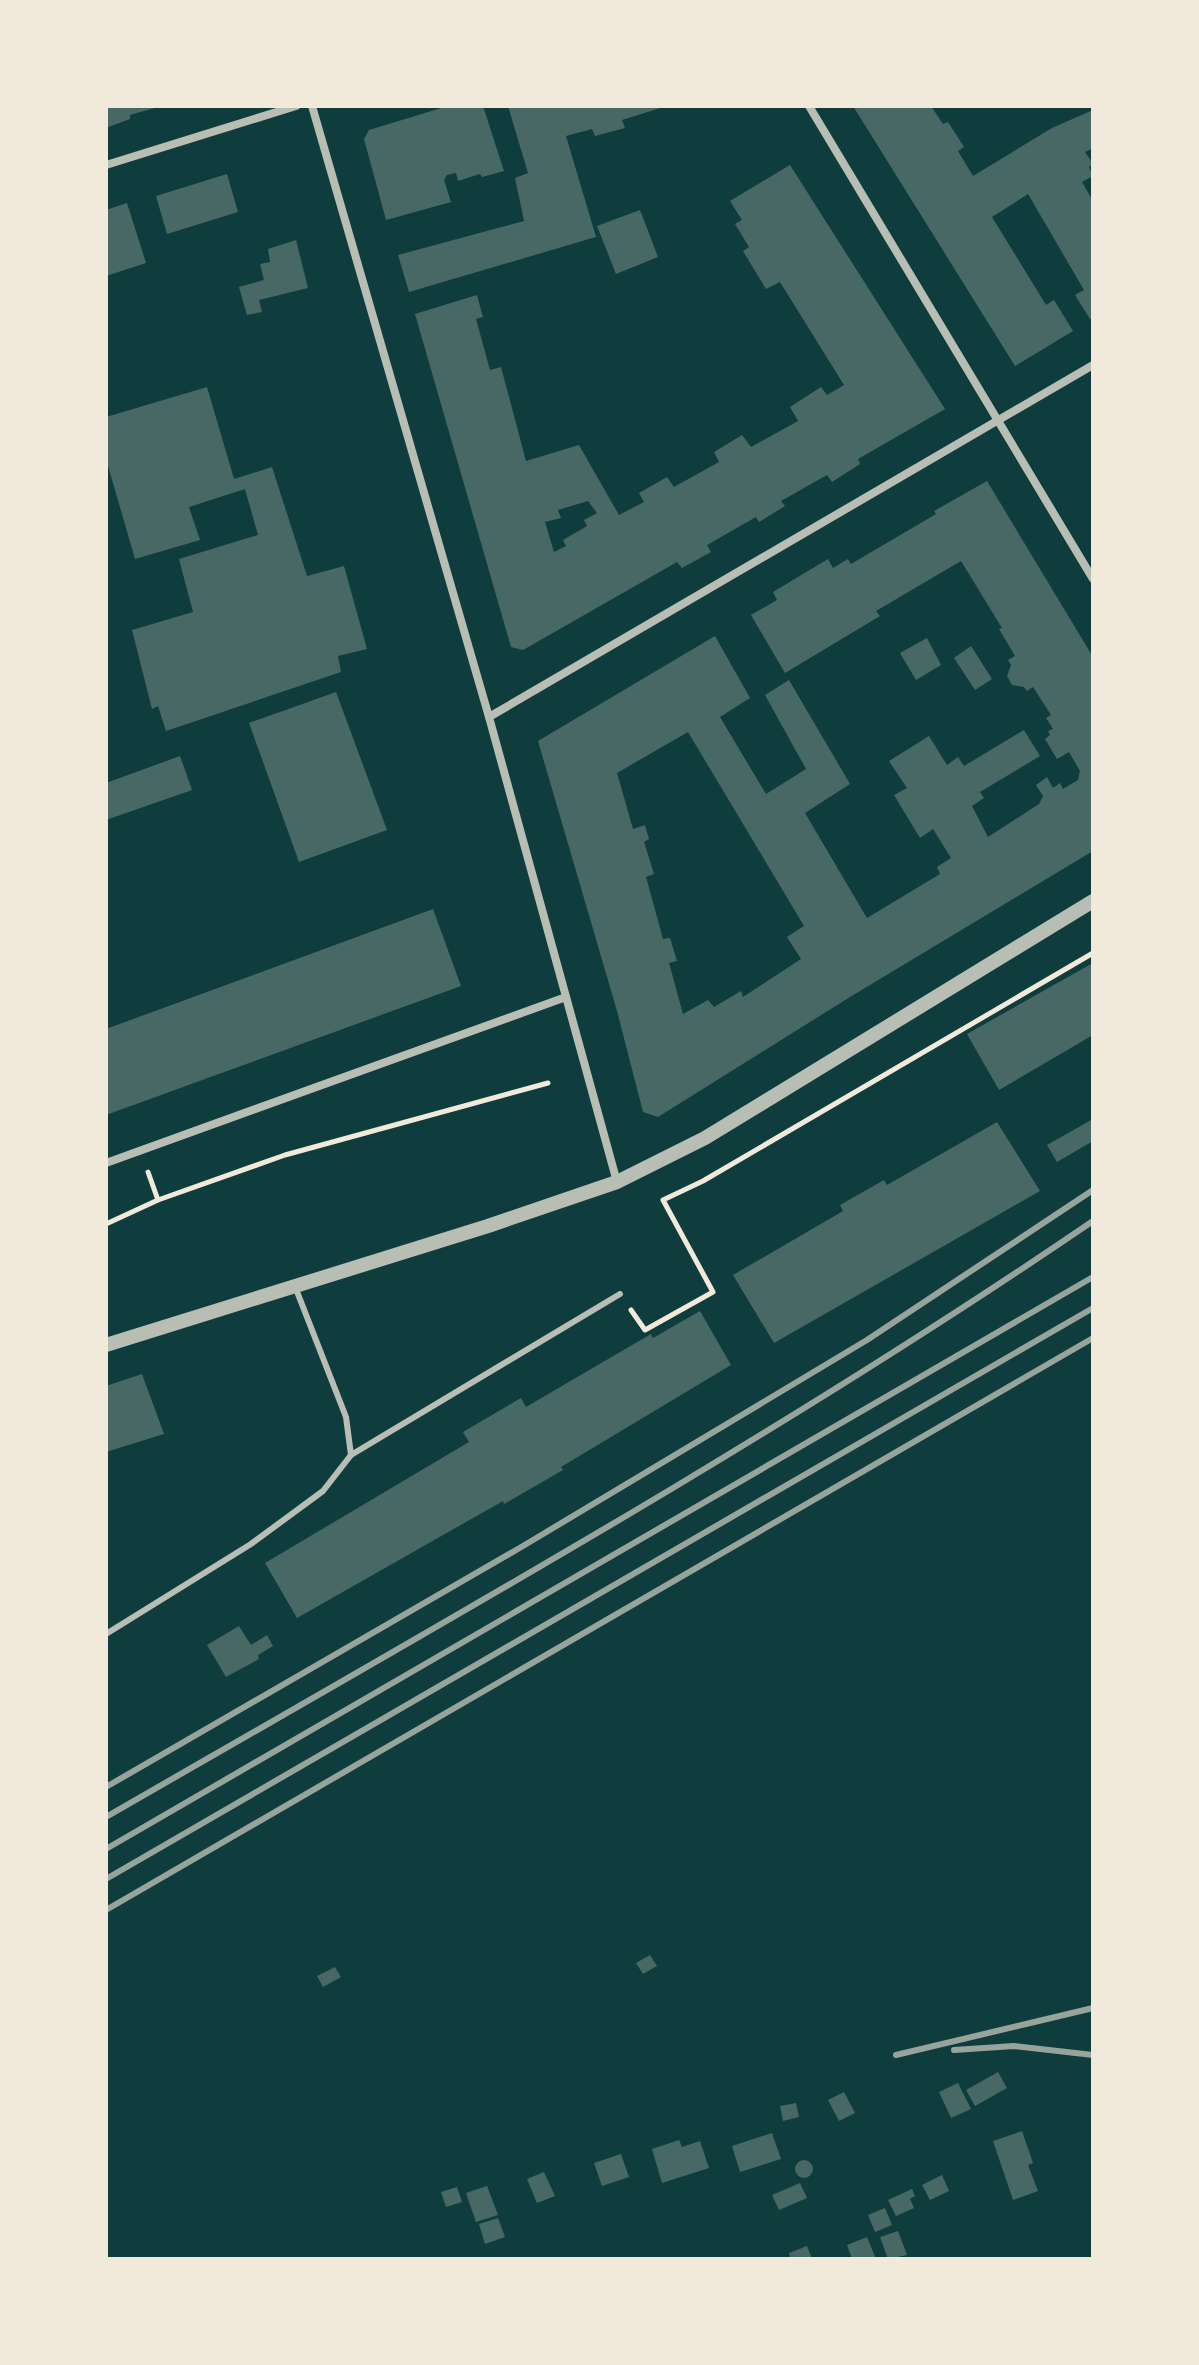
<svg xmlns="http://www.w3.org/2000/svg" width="1199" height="2365" font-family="Lato,sans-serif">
<rect width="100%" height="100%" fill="#0f3d3e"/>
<!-- building -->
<g fill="#486865" fill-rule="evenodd">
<polygon points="106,106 158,106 158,107 130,115 130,119 106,128"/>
<polygon points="448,106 483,106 504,171 482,177 480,174 458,181 456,173 447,175 444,180 451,202 386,220 364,139 369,130"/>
<polygon points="508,106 664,107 622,120 625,128 595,136 592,129 566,136 596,237 409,292 398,255 524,221 515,178 528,173"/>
<polygon points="853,106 931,106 943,124 948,122 964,147 958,151 973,176 1052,128 1093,110 1093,148 1085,152 1093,164 1089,167 1093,176 1082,182 1093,201 1093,317 1090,319 1075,295 1084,290 1028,194 992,217 1046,305 1054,300 1073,331 1015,366"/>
<path d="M790 165 945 409 858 459 860 464 832 482 827 475 781 501 785 506 759 522 756 517 707 545 711 552 682 568 677 562 523 650 511 647 415 314 477 295 483 317 476 319 490 370 501 367 526 461 579 445 619 515 644 502 639 493 667 477 674 487 719 462 714 452 742 435 751 447 798 421 790 407 821 387 827 395 844 385 780 282 766 289 743 251 749 247 735 224 742 220 730 201ZM588 501 597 513 584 520 587 526 563 540 566 546 554 552 545 522 561 518 558 510Z"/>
<polygon points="227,174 238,212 167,234 156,196"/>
<polygon points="127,203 146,263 106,276 106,210"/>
<polygon points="640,210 658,257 616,274 597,226"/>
<polygon points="296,240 308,288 259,300 262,312 247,315 239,287 264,280 260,264 270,262 268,249"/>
<polygon points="207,387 234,479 272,467 307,576 344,566 367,649 338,656 341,672 166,731 158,706 152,709 132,630 193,612 179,559 258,535 245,489 189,507 200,540 135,559 106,459 106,417"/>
<path d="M987 481 1093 657V851L850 997 658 1117 643 1112 617 1011 538 741 715 636 750 698 720 717 766 794 806 769 765 695 789 680 850 784 805 813 867 918 940 874 937 867 951 858 933 829 920 838 894 795 907 788 889 761 929 736 947 765 958 757 964 766 1024 730 1040 756 980 792 984 798 972 806 988 837 1039 804 1043 796 1036 785 1047 777 1053 788 1060 783 1063 789 1078 780 1080 771 1069 752 1057 759 1045 739 1050 735 1048 731 1053 729 1046 718 1051 715 1033 687 1027 691 1024 687 1012 685 1007 676 1011 665 1008 660 1015 656 999 629 1002 628 961 561 876 611 880 616 785 673 751 615 777 600 773 592 828 559 833 568 848 559 851 564 936 514 934 511ZM688 732 804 926 787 937 801 959 743 997 741 991 714 1007 708 1000 683 1014 669 963 677 961 670 938 663 939 646 877 654 874 644 842 649 839 645 825 633 829 617 773Z"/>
<polygon points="927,638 941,665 916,680 900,653"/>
<polygon points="971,646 992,679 975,690 954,658"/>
<polygon points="336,692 387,830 299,862 249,723"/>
<polygon points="180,756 192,790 106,820 106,783"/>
<polygon points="433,909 461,986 106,1115 106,1029"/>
<polygon points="1091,964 1093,968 1093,1035 999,1090 967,1034"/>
<polygon points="1093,1119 1093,1141 1057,1162 1047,1145"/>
<polygon points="997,1122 1040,1191 774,1343 733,1275 843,1211 840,1205 884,1180 887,1185"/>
<polygon points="700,1311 731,1365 561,1467 563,1470 504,1504 503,1501 297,1618 265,1563 469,1442 463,1432 521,1398 526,1407 651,1334 653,1338"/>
<polygon points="142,1374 164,1434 106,1452 106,1386"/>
<polygon points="239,1626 251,1645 267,1635 273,1646 258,1655 259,1659 226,1677 207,1645"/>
<polygon points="650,1955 657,1966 643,1974 636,1963"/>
<polygon points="335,1967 341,1977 323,1987 317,1976"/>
<polygon points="998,2072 1007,2088 975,2106 966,2090"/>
<polygon points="958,2083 971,2109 951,2118 939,2092"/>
<polygon points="844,2092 855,2113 839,2121 828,2100"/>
<polygon points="796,2103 799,2117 783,2121 780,2106"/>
<polygon points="1022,2131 1033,2163 1028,2165 1038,2191 1013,2200 993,2141"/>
<polygon points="772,2133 781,2159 740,2172 732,2146"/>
<polygon points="679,2140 682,2147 700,2141 709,2168 662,2183 652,2149"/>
<polygon points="621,2154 629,2177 602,2186 594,2163"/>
<circle cx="804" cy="2169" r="9"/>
<polygon points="544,2172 555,2196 537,2203 527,2179"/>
<polygon points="942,2175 949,2191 930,2200 922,2185"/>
<polygon points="800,2183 807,2198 779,2210 772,2195"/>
<polygon points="487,2186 498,2215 476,2222 466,2193"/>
<polygon points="457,2187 462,2202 446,2207 441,2192"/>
<polygon points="912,2189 915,2196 910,2199 914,2208 896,2216 888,2200"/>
<polygon points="885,2208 892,2225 875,2232 868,2215"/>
<polygon points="498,2218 505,2237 485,2244 479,2224"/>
<polygon points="898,2231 907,2255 888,2259 880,2237"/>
<polygon points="867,2237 876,2259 852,2259 847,2245"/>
<polygon points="807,2246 812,2259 785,2259 790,2257 789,2253"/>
</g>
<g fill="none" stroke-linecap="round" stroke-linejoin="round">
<!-- path -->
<g stroke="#f1e9da" stroke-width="5">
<polyline points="158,1200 285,1155 548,1083"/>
<polyline points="106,1224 158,1200 148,1172"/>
<polyline points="631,1310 645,1330 713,1292 663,1200 703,1181 1093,953"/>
</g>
<!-- service -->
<g stroke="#b8beb3" stroke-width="6">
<polyline points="351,1455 620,1294"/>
<polyline points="106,1634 251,1544 323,1491 351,1455 346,1417 296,1289"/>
</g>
<!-- minor -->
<g stroke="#b8beb3" stroke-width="8">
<polyline points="312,106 489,717 617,1182"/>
<polyline points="809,106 1093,579"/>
<polyline points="106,165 296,106"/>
<polyline points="489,717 1093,365"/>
<polyline points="106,1163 566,997"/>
</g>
<!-- tertiary -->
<polyline stroke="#b8beb3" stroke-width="14" points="106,1345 488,1226 617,1182 705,1138 1093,901"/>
<!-- rail -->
<g stroke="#97a49c" stroke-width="6">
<polyline points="106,1787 523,1546 867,1340 1093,1190"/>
<path d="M106 1817C439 1625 775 1438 1093 1221"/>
<polyline points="106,1849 1093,1277"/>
<polyline points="106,1879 1093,1308"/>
<polyline points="106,1910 1093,1338"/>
<polyline points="954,2050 1014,2046 1093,2055"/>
<polyline points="896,2055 1093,2008"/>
</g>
</g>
<!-- border -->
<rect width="1199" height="2365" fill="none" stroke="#f1e9da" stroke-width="216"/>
</svg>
